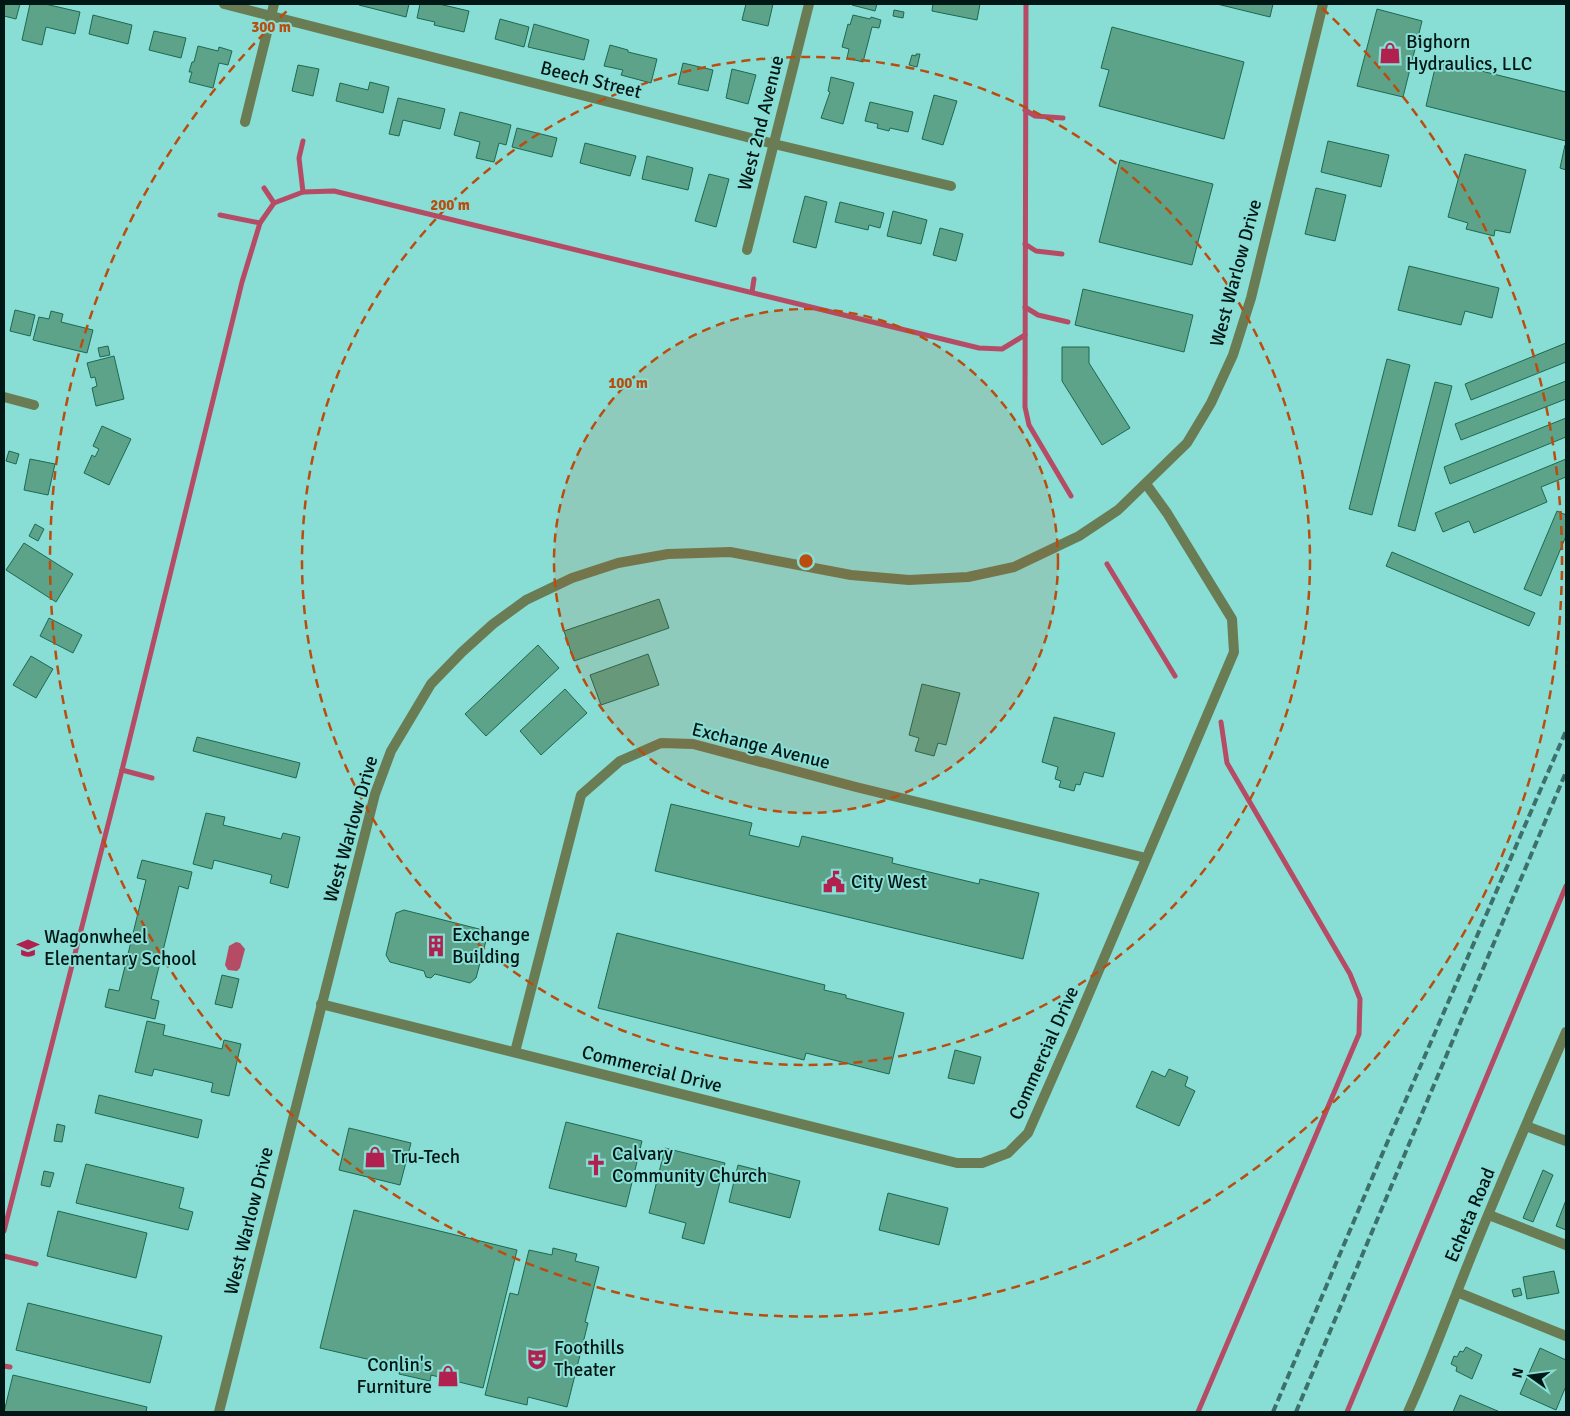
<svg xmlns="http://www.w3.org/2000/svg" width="1570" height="1416" font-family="Signika,sans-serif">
<rect width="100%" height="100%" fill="#88ddd4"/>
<!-- water -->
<polygon fill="#b64b65" points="236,942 240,943 245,949 240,968 237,971 228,970 225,965 229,946"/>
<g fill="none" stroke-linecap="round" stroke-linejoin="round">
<!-- stream -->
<g stroke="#b64b65" stroke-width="5">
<polyline points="1026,4 1025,407 1029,425 1071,496"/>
<polyline points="1025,110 1035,116 1063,118"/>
<polyline points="303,141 299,158 303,192"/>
<polyline points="264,188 274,203"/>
<polyline points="220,215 260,223"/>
<polyline points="1025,244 1036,251 1062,254"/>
<polyline points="752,292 754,279"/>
<polyline points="1025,307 1038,315 1068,322"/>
<polyline points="1107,564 1175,676"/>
<polyline points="122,770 152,778"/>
<polyline points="4,1231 122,770 242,282 260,223 274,203 303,192 334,191 979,348 1002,349 1025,335"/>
<polyline points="4,1256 36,1264"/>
<polyline points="4,1366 10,1367"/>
<polyline points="1198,1412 1359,1034 1360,999 1350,974 1227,763 1221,722"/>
<polyline points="1347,1412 1566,886"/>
</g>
</g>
<!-- building -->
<g fill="#5ca389" stroke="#1d6951">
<polygon points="4,4 20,4 16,19 4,16"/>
<polygon points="30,4 45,4 80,12 75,34 46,27 42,45 22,40"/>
<polygon points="360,4 409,4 406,17 359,5"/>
<polygon points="420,4 439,4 469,11 464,32 434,25 435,22 417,18"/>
<polygon points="746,4 773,4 768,26 742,20"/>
<polygon points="852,4 877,4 875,11 852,5"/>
<polygon points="933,4 980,4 977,20 932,11"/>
<polygon points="1217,4 1273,4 1270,17"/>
<polygon points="1377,9 1422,21 1403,97 1357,86"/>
<polygon points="894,10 904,12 903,18 893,16"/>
<polygon points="93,15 132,25 128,44 89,34"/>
<polygon points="853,15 870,19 871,17 881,20 879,28 872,27 863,62 847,58 849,49 842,47 848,24 850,25"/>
<polygon points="500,19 529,27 524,47 495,39"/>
<polygon points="534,24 589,40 584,60 528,47"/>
<polygon points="1112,27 1244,62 1224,139 1099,106 1109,70 1101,68"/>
<polygon points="154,31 186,38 181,58 149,50"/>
<polygon points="610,45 628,50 628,52 657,59 651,83 621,75 623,70 604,66"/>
<polygon points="198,46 218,51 219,47 232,51 228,65 219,63 213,88 189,82 192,72 189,72 192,62 194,62"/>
<polygon points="916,54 920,54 917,67 909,65 912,55 916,56"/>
<polygon points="1437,60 1566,92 1566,141 1426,106"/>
<polygon points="683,63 713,70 708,91 678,84"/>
<polygon points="298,65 319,69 313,96 292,91"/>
<polygon points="732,69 756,75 748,104 726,98"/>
<polygon points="831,77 854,83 843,124 821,118 830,92 828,91"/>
<polygon points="370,82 389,87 383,113 336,101 340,83 368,90"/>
<polygon points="934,95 957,101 943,145 922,139"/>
<polygon points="398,98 445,109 440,129 403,120 399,136 389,134"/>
<polygon points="870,102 913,112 908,132 890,128 889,131 877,128 878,124 865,121"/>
<polygon points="460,112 511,125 506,145 499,143 494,162 476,158 480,142 454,135"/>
<polygon points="517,128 557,138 552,157 512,147"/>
<polygon points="1328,141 1389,155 1381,187 1321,172"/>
<polygon points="585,143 636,156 630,176 580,163"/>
<polygon points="1565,145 1566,145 1566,170 1560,168"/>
<polygon points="1465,154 1526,170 1510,233 1495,230 1494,236 1466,229 1468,223 1448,217"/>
<polygon points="647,156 693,168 688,190 642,179"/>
<polygon points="1120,160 1213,184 1192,265 1099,242"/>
<polygon points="709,174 729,179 716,227 695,221"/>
<polygon points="1316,188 1346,195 1335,241 1305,234"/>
<polygon points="805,196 827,202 816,248 793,242"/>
<polygon points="840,202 884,213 880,228 869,225 868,230 835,222"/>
<polygon points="893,211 927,220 921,244 887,236"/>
<polygon points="940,228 963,234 956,261 933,255"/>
<polygon points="1409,266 1499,288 1492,318 1465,311 1461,325 1398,310"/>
<polygon points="1083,289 1193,315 1184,352 1075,325"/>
<polygon points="15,310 35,315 30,336 10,331"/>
<polygon points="51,311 63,314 61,322 93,330 87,353 33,340 39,317 49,319"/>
<polygon points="1566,343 1566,362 1471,400 1465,384"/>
<polygon points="108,346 110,355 100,357 98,348"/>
<polygon points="1062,347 1089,347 1089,363 1130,428 1102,445 1062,381"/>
<polygon points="114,356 124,399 96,406 92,388 97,386 95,377 91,378 87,363"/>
<polygon points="1387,359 1410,365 1372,515 1349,509"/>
<polygon points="1566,381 1566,399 1461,440 1455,424"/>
<polygon points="1435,382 1452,386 1415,531 1398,526"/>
<polygon points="1566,418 1566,437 1450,484 1444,467"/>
<polygon points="102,426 131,439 109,485 84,473 92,455 95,457 99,449 93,446"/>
<polygon points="9,451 19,454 16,464 6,461"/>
<polygon points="30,459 55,464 48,495 24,490"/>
<polygon points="1566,459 1566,477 1541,487 1547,502 1474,533 1469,521 1443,532 1435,513"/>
<polygon points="1557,511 1566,515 1566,536 1541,596 1524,589"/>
<polygon points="35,524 44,529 38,541 29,536"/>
<polygon points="24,543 73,574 56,602 6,570"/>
<polygon points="1392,552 1535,613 1529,626 1386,566"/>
<polygon points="659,599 669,628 574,661 564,631"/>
<polygon points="49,618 82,635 73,653 40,636"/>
<polygon points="538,645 559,668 486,736 465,714"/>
<polygon points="648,654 659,685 601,705 590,675"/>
<polygon points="31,656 53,669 36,698 13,685"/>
<polygon points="922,684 960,693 946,745 938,743 934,756 915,751 919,738 909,735"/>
<polygon points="565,689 587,713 541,755 520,731"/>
<polygon points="1054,717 1115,733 1103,777 1084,772 1080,785 1076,784 1074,791 1059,787 1061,781 1055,779 1058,767 1042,762"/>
<polygon points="197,737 300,763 296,778 193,751"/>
<polygon points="671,804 752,823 749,835 799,847 802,836 893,858 892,863 979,884 980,879 1039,893 1023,959 655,871"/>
<polygon points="206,813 225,817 223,825 281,839 283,833 300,837 288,888 270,883 272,875 214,860 212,869 193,864"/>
<polygon points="142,860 192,872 188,889 179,886 151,999 159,1001 155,1019 105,1007 109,989 119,991 146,880 137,878"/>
<polygon points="404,910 483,930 487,937 476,978 470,983 435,974 431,978 426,977 424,971 390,962 386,955 396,913"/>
<polygon points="617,933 825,985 824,990 846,995 846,998 904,1013 889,1074 806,1053 804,1060 598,1008"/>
<polygon points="222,975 239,979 232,1008 215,1004"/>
<polygon points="147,1021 165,1025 163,1035 222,1049 224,1040 241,1044 229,1096 211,1092 213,1083 154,1069 152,1076 135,1072"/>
<polygon points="955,1050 981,1057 974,1084 948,1078"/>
<polygon points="1169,1069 1188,1077 1185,1086 1195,1091 1179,1126 1136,1107 1152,1071 1165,1077"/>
<polygon points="99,1095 202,1120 198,1138 95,1113"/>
<polygon points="566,1122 642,1141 626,1207 549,1188"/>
<polygon points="57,1124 65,1126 62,1142 54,1141"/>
<polygon points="349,1128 411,1143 400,1185 339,1170"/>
<polygon points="665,1148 725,1163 704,1244 682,1238 686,1223 649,1213"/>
<polygon points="86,1164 184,1188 179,1208 193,1212 188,1230 76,1203"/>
<polygon points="738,1165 800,1181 790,1218 729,1202"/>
<polygon points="1543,1170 1553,1175 1533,1222 1523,1218"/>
<polygon points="44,1171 54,1173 50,1187 41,1185"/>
<polygon points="888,1193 948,1208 939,1245 879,1230"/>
<polygon points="1566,1200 1566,1230 1556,1226"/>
<polygon points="354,1210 517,1250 483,1388 431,1375 430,1381 399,1374 401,1367 320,1348"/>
<polygon points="58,1211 147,1233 136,1278 47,1256"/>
<polygon points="553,1248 577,1254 575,1261 599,1267 585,1322 588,1323 567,1407 528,1397 527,1405 485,1395 510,1293 518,1295 529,1250 552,1255"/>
<polygon points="1554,1271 1559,1293 1527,1299 1523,1277"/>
<polygon points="1520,1288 1522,1295 1514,1297 1512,1290"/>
<polygon points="28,1303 162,1336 150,1383 16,1350"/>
<polygon points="1466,1347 1482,1355 1472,1379 1456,1371 1457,1367 1451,1364 1454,1356 1457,1357 1460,1351 1463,1352"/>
<polygon points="1540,1348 1566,1360 1566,1386 1556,1410 1520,1394"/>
<polygon points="13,1375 147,1407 146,1412 4,1412"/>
<polygon points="1460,1395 1500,1412 1453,1412"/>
</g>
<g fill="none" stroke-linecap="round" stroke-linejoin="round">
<!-- minor -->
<g stroke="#6a7c54" stroke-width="10">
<polyline points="224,4 774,144 951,186"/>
<polyline points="245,122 274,4"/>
<polyline points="747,250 809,4"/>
<polyline points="4,397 34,405"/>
<polyline points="321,1004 957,1163 982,1163 1008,1153 1028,1133 1076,1024 1234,652 1232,619 1167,513 1146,484"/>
<polyline points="515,1052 581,795 620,761 661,743 693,744 856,787 1146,858"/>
<polyline points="1526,1126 1566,1141"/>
<polyline points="1489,1215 1566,1245"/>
<polyline points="1457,1292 1566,1336"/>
</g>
<!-- tertiary -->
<g stroke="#6a7c54" stroke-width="10">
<polyline points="219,1412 375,794 391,751 431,684 462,652 493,624 526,600 572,578 618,563 668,554 730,552 851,575 909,580 968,577 1014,567 1079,536 1118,510 1187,443 1211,403 1233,355 1251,298 1323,4"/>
<path d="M1408 1412C1426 1373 1441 1332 1457 1292 1491 1204 1529 1118 1566 1032"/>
</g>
<!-- rail -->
<g stroke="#3d706b" stroke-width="4" stroke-dasharray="8 4" stroke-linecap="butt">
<polyline points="1273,1412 1384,1150 1566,731"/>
<polyline points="1296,1412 1566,772"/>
</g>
</g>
<!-- distance rings -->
<circle cx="806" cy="561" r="252" fill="#ba4c0e" fill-opacity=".12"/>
<g fill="none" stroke="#ba4c0e" stroke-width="2.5" stroke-dasharray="9 6">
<circle cx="806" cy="561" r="252"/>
<circle cx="806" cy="561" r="504"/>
<path d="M1322 8A756 756 0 1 1 290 8"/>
</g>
<!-- icons -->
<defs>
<g id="shop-bare" transform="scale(1.725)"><path d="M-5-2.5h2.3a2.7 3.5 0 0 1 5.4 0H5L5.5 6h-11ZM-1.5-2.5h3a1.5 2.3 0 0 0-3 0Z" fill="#b12150" stroke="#88ddd4" stroke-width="2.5" paint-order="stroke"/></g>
<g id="civic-bare" transform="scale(1.725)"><path d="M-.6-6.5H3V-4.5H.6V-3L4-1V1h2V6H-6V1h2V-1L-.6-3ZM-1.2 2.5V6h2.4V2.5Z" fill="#b12150" stroke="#88ddd4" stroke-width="2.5" paint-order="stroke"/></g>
<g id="building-bare" transform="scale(1.725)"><path d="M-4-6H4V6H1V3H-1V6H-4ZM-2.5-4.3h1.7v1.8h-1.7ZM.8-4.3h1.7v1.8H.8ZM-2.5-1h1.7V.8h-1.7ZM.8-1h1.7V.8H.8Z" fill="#b12150" stroke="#88ddd4" stroke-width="2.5" paint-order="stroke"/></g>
<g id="school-bare" transform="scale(1.725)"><path d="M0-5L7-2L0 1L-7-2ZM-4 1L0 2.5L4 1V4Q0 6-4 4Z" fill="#b12150" stroke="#88ddd4" stroke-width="2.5" paint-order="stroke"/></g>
<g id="church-bare" transform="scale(1.725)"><path d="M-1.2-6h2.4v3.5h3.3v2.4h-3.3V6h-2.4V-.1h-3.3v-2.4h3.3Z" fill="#b12150" stroke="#88ddd4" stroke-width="2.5" paint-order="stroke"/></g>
<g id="theatre-bare" transform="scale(1.725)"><path d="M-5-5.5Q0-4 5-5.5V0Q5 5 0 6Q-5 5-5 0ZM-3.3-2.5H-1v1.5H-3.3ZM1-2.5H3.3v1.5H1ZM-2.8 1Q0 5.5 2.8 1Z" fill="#b12150" stroke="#88ddd4" stroke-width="2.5" paint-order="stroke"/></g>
</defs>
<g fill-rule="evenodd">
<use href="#shop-bare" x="1390" y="53"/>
<use href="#civic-bare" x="834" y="882"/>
<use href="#building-bare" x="436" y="946"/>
<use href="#school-bare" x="28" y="948"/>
<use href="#shop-bare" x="375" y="1157"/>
<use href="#church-bare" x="596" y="1165"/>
<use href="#theatre-bare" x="537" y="1359"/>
<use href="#shop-bare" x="448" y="1376"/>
</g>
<g text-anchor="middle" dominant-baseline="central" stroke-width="4" stroke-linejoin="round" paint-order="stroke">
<!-- poi labels -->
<g font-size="19" fill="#001715" stroke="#88ddd4" text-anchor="start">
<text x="1406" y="42">Bighorn<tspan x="1406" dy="22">Hydraulics, LLC</tspan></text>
<text x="851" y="882">City West</text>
<text x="452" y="935">Exchange<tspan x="452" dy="22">Building</tspan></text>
<text x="44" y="937">Wagonwheel<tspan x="44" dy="22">Elementary School</tspan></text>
<text x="612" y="1154">Calvary<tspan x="612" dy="22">Community Church</tspan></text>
<text x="392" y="1157">Tru-Tech</text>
<text x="554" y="1348">Foothills<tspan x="554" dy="22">Theater</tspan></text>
<text x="432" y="1365" text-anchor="end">Conlin's<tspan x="432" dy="22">Furniture</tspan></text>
</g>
<!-- street labels -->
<g font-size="19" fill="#001715" stroke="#88ddd4">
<text transform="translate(591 80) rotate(14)">Beech Street</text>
<text transform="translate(761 123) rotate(-76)">West 2nd Avenue</text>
<text transform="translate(1236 273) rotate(-75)">West Warlow Drive</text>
<text transform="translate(761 746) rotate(14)">Exchange Avenue</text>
<text transform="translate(351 829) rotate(-74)">West Warlow Drive</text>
<text transform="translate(1044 1053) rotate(-66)">Commercial Drive</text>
<text transform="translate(652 1069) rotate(14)">Commercial Drive</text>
<text transform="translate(1470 1215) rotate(-67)">Echeta Road</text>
<text transform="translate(249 1221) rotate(-76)">West Warlow Drive</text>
</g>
</g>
<circle cx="806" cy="561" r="8" fill="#ba4c0e" stroke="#88ddd4" stroke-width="2.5"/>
<g font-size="15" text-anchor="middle" font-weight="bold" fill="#ba4c0e" stroke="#88ddd4" stroke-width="4" stroke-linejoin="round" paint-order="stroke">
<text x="271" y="32">300 m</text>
<text x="450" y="210">200 m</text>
<text x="628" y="388">100 m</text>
</g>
<!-- border -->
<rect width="1570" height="1416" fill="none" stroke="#001715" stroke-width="10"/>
<!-- north arrow -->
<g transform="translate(1530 1376) rotate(284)" stroke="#88ddd4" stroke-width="4" paint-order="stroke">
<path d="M0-4L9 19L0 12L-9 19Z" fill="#001715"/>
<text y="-8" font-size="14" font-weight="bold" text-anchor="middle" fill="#001715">N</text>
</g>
</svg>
